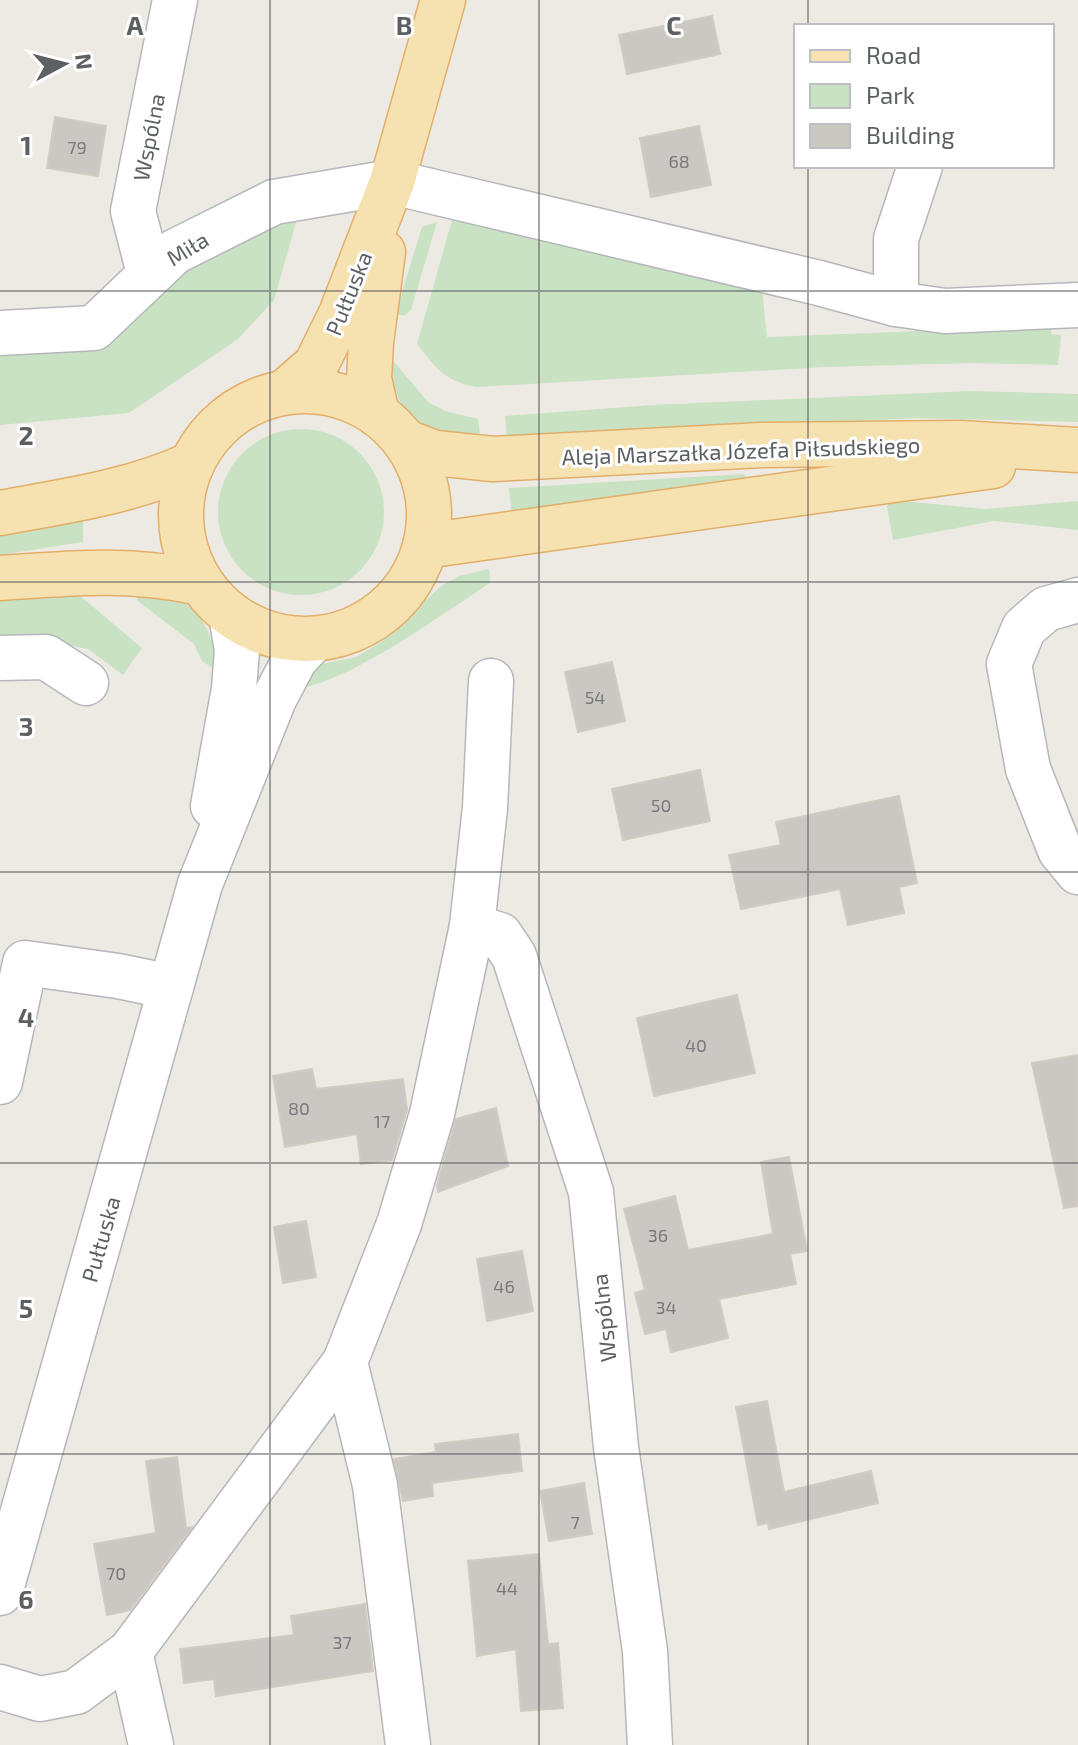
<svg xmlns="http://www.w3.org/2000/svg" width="1078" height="1745" font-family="'Exo 2',sans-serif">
<rect width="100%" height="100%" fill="#edeae4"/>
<!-- green -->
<g fill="#c8e2c3">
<polygon points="299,212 274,300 238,339 129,413 0,425 0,354 180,265"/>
<path d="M454 213 761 280 767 337 1052 326 1051 334 1061 335 1058 365 971 363 826 367 476 387C445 381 436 369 417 344Z"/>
<polygon points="437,222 411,310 406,315 395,315 422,227"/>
<path d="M390 357 428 402 445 411 478 419 481 444C451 447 408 425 397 395 392 384 392 369 390 357Z"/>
<polygon points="971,391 1078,394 1078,422 914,418 507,442 505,416 653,405"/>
<circle cx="301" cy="512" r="83"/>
<polygon points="744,474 749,479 512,517 509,488"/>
<polygon points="892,500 985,509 1078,501 1078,530 994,521 893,540 887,506"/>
<polygon points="83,514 83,542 0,555 0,530"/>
<path d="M489 569 490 583C445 612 346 685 296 688L317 665 356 657 380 643 440 587 459 576Z"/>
<path d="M132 587C146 590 162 592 175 598 205 610 215 643 217 671L202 661 194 644 138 601Z"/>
<polygon points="0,593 79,595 142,648 123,675 88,649 26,637 0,640"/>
</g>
<!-- building -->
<g fill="#cbc7c3" stroke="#d1cbc3" stroke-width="2">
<polygon points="712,16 720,54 627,74 619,35"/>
<polygon points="55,117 106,126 98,176 47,168"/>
<polygon points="699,126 711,185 651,197 640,138"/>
<polygon points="612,662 625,721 578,732 565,672"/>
<polygon points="700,770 710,821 623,840 612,789"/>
<polygon points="899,796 917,883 899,887 904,913 848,925 840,889 741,909 729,855 781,845 776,822"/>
<polygon points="737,995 755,1073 654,1096 637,1018"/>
<polygon points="1078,1055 1078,1206 1064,1208 1032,1063"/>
<polygon points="312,1069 316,1089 403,1079 407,1110 392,1160 361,1164 357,1134 285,1147 273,1076"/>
<polygon points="496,1108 508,1166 438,1192 437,1185 456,1119"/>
<polygon points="789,1157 807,1251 790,1254 796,1284 719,1299 728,1338 671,1352 666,1329 645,1334 635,1293 645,1290 624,1209 675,1196 688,1250 773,1234 761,1162"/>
<polygon points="306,1221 316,1277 283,1283 274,1227"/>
<polygon points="522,1251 533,1311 487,1321 477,1259"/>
<polygon points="767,1401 784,1492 871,1471 878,1503 769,1529 768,1523 758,1525 736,1407"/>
<polygon points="518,1434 522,1471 432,1483 433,1496 403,1501 394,1459 436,1452 435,1444"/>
<polygon points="177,1457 186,1528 192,1527 130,1610 107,1615 94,1544 156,1533 146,1461"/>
<polygon points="584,1483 592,1534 549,1541 540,1491"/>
<polygon points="539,1554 548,1644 558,1643 563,1708 521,1711 516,1649 477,1656 468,1561"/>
<polygon points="365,1604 373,1671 216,1696 214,1679 184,1683 180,1649 294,1635 291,1616"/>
</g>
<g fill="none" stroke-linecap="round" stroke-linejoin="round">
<!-- minor casing -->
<g stroke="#b5b7ba" stroke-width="47">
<g id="minor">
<polyline points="149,273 133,211 175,0"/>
<polyline points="896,304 896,239 920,166"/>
<polyline points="0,333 94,328 174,252 274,202 392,182 819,283 896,304 945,311 1078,305"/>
<polyline points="1078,600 1046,609 1024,628 1009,664 1028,769 1060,850 1078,872"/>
<polyline points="0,658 46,657 86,683"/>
<polyline points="213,806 234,689 237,650 231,615"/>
<polyline points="472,926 485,808 491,681"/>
<polyline points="0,1082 25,963 118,976 171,987"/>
<polyline points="345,1362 375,1485 408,1745"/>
<polyline points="0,1593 200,884 274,699 295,659 314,639"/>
<polyline points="130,1652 151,1745"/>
<polyline points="0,1687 40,1699 76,1692 130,1652 345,1362 399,1224 432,1114 472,926 500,935 514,956 591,1192 616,1447 645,1651 650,1745"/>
</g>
</g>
<!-- major casing -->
<g stroke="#e3ae68" stroke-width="47">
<g id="major">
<circle cx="305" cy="515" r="124"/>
<polyline points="285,392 316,365 341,314 392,182 443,0"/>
<polyline points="377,414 369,379 371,342 383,252"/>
<polyline points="406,442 435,453 493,459 762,445 960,443 1078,450"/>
<path d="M0 513C66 501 131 492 192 464"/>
<polyline points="425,546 993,466"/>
<path d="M0 578C71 573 131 567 201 583"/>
</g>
</g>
<!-- minor -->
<use href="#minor" stroke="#fff" stroke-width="44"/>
<!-- major -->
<use href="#major" stroke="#f6e1b0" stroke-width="44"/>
</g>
<!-- grid -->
<path fill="none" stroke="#5c6063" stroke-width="2" stroke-opacity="0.55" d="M270 0V1745M539 0V1745M808 0V26M808 166V1745M0 291H1078M0 582H1078M0 872H1078M0 1163H1078M0 1454H1078"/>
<g text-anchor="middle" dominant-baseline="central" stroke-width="6" stroke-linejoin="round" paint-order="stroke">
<!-- number labels -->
<g font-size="18" fill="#787a7b">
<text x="77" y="147">79</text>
<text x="679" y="161">68</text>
<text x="595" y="697">54</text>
<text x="661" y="805">50</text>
<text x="696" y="1045">40</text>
<text x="299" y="1108">80</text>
<text x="382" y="1121">17</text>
<text x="658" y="1235">36</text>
<text x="504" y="1286">46</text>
<text x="666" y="1307">34</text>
<text x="575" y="1522">7</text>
<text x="116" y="1573">70</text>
<text x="507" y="1588">44</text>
<text x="342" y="1642">37</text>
</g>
<!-- street labels -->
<g font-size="22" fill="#5c6063" stroke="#fff">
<text transform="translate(148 137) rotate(-79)">Wspólna</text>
<text transform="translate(187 248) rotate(-31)">Miła</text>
<text transform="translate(348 293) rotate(-68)">Pułtuska</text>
<text transform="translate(741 450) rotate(-2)">Aleja Marszałka Józefa Piłsudskiego</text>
<text transform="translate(100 1239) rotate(-74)">Pułtuska</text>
<text transform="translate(603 1318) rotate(-96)">Wspólna</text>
</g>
</g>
<g font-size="26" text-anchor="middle" font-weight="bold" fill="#5c6063" stroke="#fff" stroke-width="6" stroke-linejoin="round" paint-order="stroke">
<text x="135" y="35">A</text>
<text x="404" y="35">B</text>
<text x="674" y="35">C</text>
<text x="26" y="155">1</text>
<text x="26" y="445">2</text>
<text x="26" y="736">3</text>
<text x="26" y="1027">4</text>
<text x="26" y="1318">5</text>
<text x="26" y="1609">6</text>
</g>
<!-- legend -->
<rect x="794" y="24" width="260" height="144" fill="#ffffff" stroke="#bebfc1" stroke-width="2"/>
<rect x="810" y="50" width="40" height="12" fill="#f6e1b0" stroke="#bebfc1" stroke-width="2"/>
<text x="866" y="64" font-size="24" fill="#5c6063">Road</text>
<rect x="810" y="84" width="40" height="24" fill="#c8e2c3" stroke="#bebfc1" stroke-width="2"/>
<text x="866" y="104" font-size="24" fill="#5c6063">Park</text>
<rect x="810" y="124" width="40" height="24" fill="#cbc7c3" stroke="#bebfc1" stroke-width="2"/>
<text x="866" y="144" font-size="24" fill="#5c6063">Building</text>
<!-- north arrow -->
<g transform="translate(64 64) rotate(83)" stroke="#ffffff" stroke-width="6" paint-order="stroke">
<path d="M0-6L14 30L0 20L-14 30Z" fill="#5c6063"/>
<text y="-12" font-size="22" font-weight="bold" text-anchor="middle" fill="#5c6063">N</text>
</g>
</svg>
